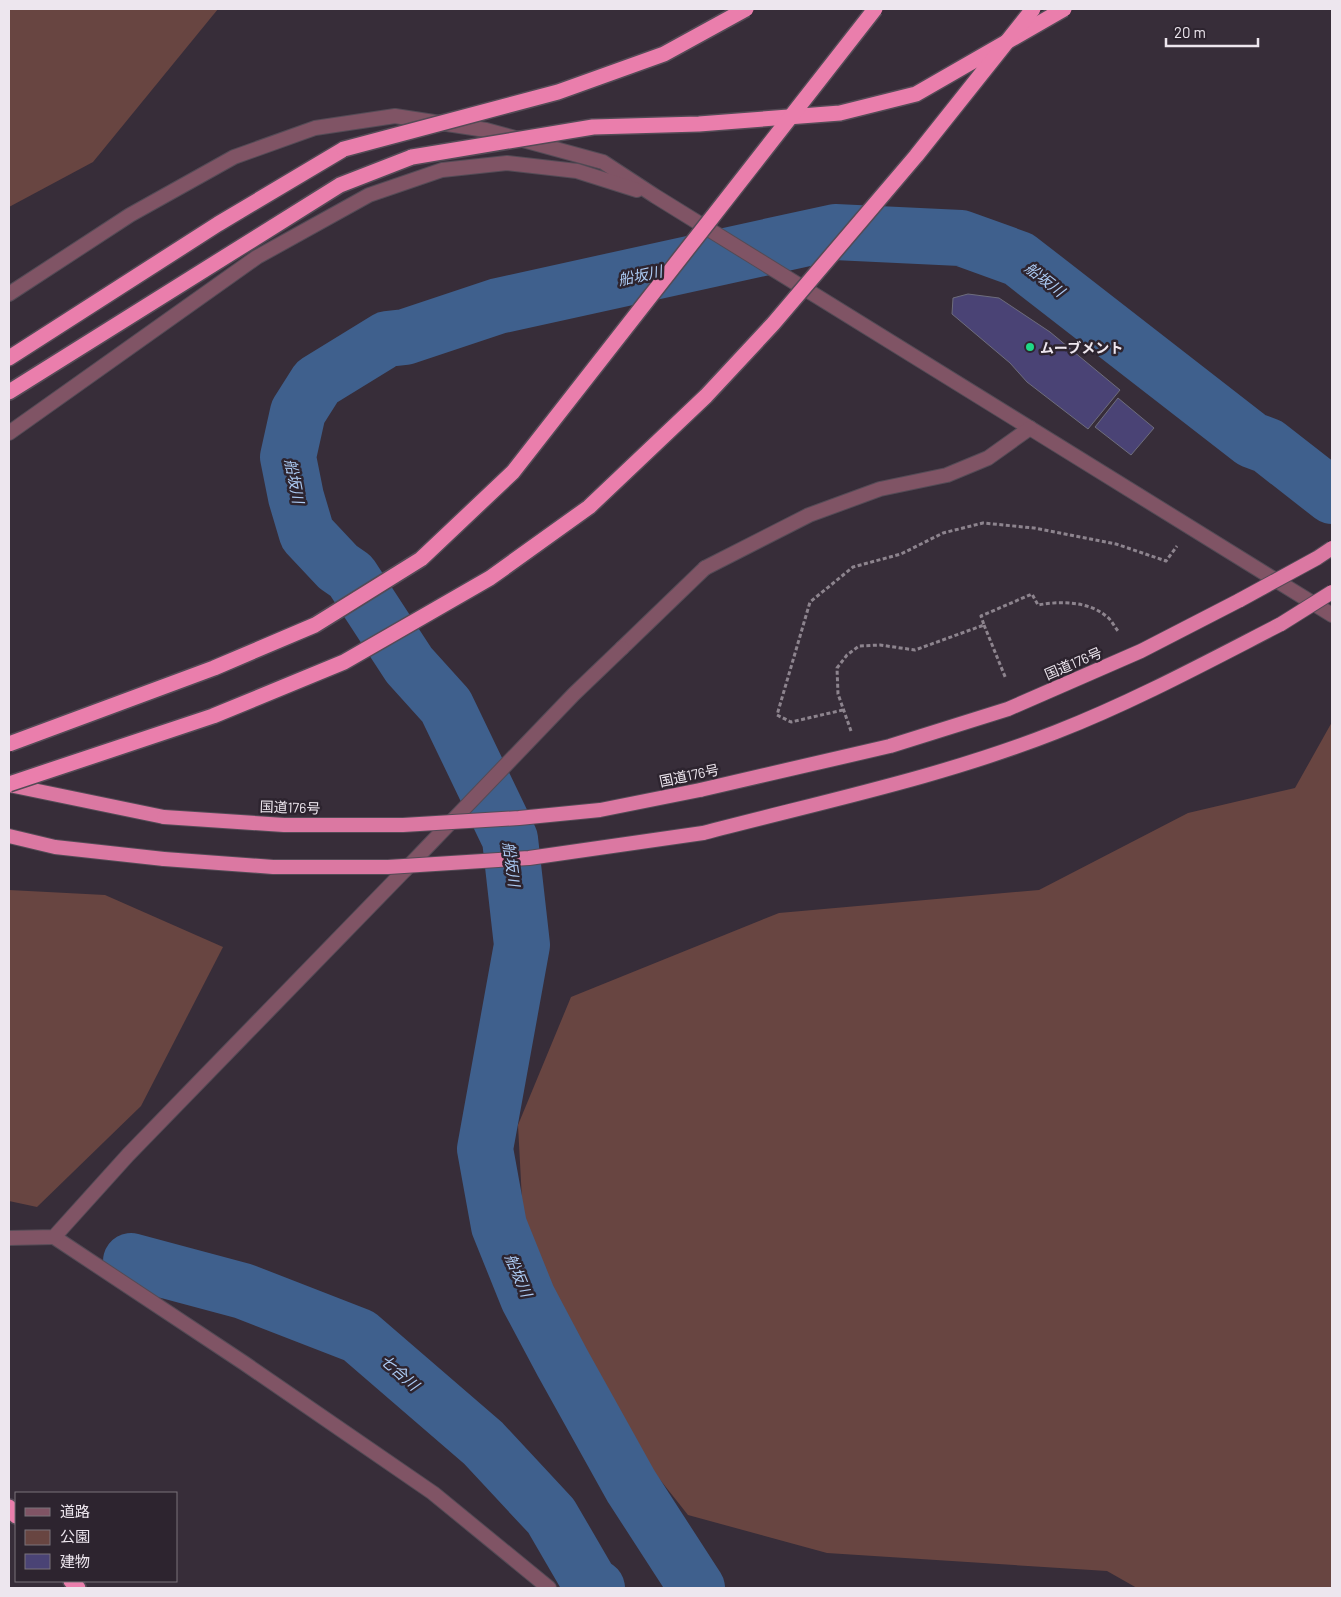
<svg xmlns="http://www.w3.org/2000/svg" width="1341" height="1597" font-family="Barlow,'Noto Sans JP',sans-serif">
<rect width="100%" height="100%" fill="#372d39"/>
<!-- green -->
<g fill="#684541">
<polygon points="9,9 218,9 93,162 9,207"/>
<polygon points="1332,722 1332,1588 1137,1588 1107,1571 827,1553 688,1515 528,1313 518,1125 571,997 779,913 1039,890 1188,813 1295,788"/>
<polygon points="9,890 105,895 223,947 141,1106 37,1207 9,1201"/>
</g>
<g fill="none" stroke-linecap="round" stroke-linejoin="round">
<!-- river -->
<g stroke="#3f608d" stroke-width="56">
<polyline points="131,1261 243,1291 359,1336 483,1443 551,1516 590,1583 597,1588"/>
<polyline points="697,1588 631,1486 562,1362 528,1298 499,1226 485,1149 522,945 510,839 446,706 409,665 351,576 338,567 307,534 296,497 288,457 298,412 317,382 387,339 405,337 498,306 835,232 961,238 1019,259 1252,440 1268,446 1332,496"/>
</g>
</g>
<!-- building -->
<g fill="#4a4375" stroke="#6e6d7d">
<polygon points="968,294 999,298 1050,332 1120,390 1088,429 1027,382 1010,363 952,314 953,298"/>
<polygon points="1118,398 1154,428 1131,455 1095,427"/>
</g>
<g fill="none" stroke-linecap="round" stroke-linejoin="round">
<!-- minor casing -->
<g stroke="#544b56" stroke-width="16">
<g id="minor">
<polyline points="622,648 705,568"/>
<polyline points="54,1237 244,1363 433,1493 549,1588"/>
<polyline points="9,1238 54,1237 128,1155 405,870"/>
</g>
</g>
<!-- tertiary casing -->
<g stroke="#544b56" stroke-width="16">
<g id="tertiary">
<polyline points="9,294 130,215 234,157 315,128 395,116 486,130 603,162 655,196 1332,615"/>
<polyline points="9,433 257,257 369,195 442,170 507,163 577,171 637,190"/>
<polyline points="705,568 809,515 880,489 947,475 988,458 1030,428"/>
<polyline points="405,870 574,694 622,648"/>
</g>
</g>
<!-- trunk casing -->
<g stroke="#544b56" stroke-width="16">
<g id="trunk">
<polyline points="9,785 164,817"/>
<polyline points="700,790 890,746 1008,709 1141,651 1240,600"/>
<path d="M703 833C821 802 942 777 1056 732 1133 702 1207 662 1281 624"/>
<polyline points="9,836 55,847 164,859"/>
</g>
</g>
<!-- motorway casing -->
<g stroke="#544b56" stroke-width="18">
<g id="motorway">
<polyline points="9,358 218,224 344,149"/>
<polyline points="9,392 340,185 412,157"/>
<polyline points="9,1507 16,1516"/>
<polyline points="71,1581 78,1588"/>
</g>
</g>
<!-- path -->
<g stroke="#8d848e" stroke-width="3" stroke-dasharray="4 2.5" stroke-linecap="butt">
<polyline points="984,625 1006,679"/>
<polyline points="843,710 791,722 777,715 810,602 853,567 901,554 943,533 983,523 1034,528 1116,544 1166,561 1177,546"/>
<path d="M851 731 838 694 837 668 847 655 859 646 880 645 915 650 984 625 981 616 1032 594 1038 605C1060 601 1088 601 1106 616 1111 619 1114 626 1118 631"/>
</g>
<!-- minor -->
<use href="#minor" stroke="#805465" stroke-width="14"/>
<!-- tertiary -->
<use href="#tertiary" stroke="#805465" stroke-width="14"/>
<!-- trunk -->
<use href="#trunk" stroke="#db78a2" stroke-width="14"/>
<!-- motorway -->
<use href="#motorway" stroke="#ea7eac" stroke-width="15"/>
<!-- trunk-bridge casing -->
<g stroke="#544b56" stroke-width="16" stroke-linecap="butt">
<g id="trunk-bridge">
<polyline points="1240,600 1317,558 1332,548"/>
<polyline points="1281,624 1332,592"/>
<polyline points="164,817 284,825 403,825 519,818 600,810 700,790"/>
<polyline points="164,859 273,867 388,867 529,858 703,833"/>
</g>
</g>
<!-- motorway-bridge casing -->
<g stroke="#544b56" stroke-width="18" stroke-linecap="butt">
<g id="motorway-bridge">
<polyline points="344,149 558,92 664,54 746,9"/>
<polyline points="412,157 593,127 699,124 840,113 916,94 1064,9"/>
<polyline points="9,744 214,668 315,625 421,559 513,472 875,9"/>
<polyline points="9,784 213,716 344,662 490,578 589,507 706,396 773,324 916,156 1033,9"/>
</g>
</g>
<!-- trunk-bridge -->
<use href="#trunk-bridge" stroke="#db78a2" stroke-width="14"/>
<!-- motorway-bridge -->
<use href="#motorway-bridge" stroke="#ea7eac" stroke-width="15"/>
</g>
<!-- markers -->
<circle fill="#1fd887" stroke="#2d242f" stroke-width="2" cx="1030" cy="347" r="5"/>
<g text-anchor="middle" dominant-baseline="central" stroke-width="5" stroke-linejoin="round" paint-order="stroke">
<!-- poi labels -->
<g font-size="14" font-weight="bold" fill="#ede6ee" stroke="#2d242f" text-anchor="start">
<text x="1040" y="347">ムーブメント</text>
</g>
<!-- street labels -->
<g font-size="14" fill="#ede6ee" stroke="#2d242f">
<text transform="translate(1073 663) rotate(-23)">国道176号</text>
<text transform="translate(689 775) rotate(-12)">国道176号</text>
<text transform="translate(290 807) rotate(2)">国道176号</text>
</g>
<!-- water labels -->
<g font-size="15" font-style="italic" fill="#accbf4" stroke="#2d242f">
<text transform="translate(640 275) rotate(-12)">船坂川</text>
<text transform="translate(1045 279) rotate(38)">船坂川</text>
<text transform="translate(295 481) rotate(79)">船坂川</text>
<text transform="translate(512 864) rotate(82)">船坂川</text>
<text transform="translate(519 1275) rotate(67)">船坂川</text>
<text transform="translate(400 1372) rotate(41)">七合川</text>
</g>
</g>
<!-- border -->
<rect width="1341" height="1597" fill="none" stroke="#ede6ee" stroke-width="20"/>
<!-- legend -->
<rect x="15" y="1492" width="162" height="90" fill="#2d242f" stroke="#7a727b"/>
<rect x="25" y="1508" width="25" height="8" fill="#805465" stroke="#7a727b"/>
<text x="60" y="1517" font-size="15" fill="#ede6ee">道路</text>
<rect x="25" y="1530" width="25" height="15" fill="#684541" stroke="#7a727b"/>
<text x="60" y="1542" font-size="15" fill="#ede6ee">公園</text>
<rect x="25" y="1554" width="25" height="15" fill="#4a4375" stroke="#7a727b"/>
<text x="60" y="1567" font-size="15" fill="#ede6ee">建物</text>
<!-- scale -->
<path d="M1166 38v8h92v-8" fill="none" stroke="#ede6ee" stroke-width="2.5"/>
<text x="1174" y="38" font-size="15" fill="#ede6ee" stroke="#2d242f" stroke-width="4" paint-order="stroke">20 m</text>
</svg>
